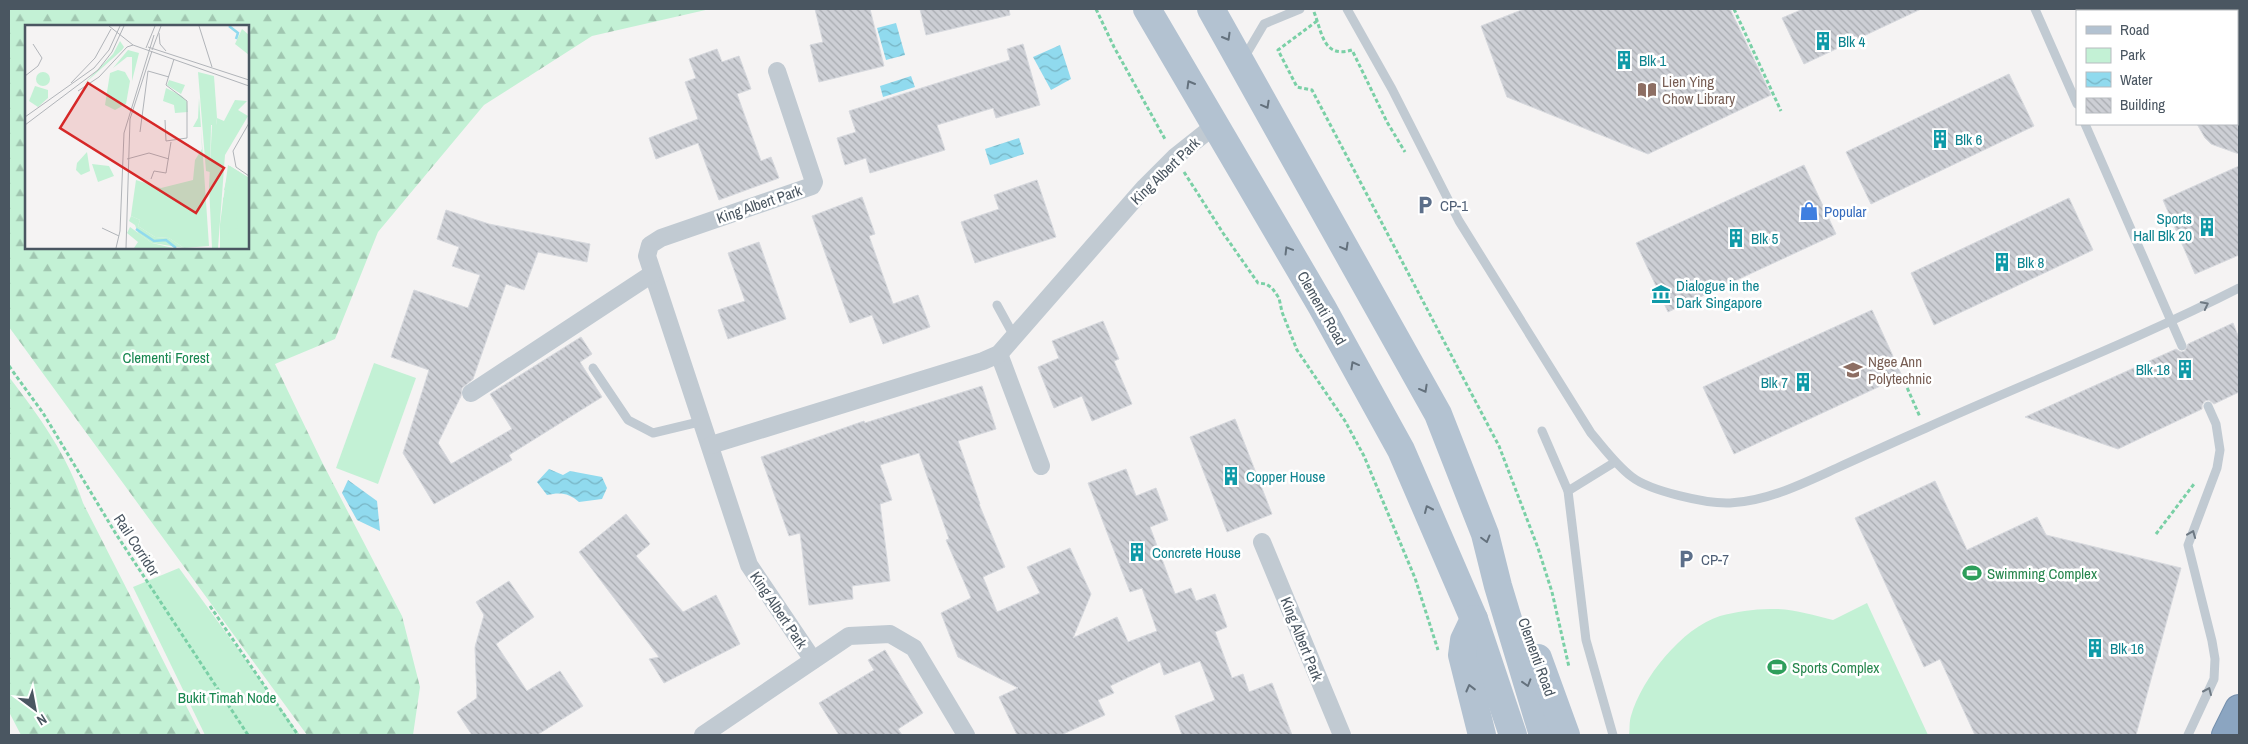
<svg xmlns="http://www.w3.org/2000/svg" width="2248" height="744" font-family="'Archivo Narrow',sans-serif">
<defs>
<pattern id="forest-firs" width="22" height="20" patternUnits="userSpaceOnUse" patternTransform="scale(1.25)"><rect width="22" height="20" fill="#c3f1d5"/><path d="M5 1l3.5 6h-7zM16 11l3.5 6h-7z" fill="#a0c6b0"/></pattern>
<pattern id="water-waves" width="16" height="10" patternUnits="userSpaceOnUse" patternTransform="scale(1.25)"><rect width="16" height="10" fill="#90daee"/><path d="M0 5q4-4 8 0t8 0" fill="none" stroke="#78b4c4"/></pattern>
<pattern id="building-back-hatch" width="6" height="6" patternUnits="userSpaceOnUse" patternTransform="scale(1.25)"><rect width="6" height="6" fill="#cdcfd5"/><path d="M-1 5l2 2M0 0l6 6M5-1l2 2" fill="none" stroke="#a8abb0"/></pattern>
</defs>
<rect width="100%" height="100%" fill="#f5f3f3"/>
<!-- green -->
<g fill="#c3f1d5">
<polygon points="374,363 416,378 378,484 336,468"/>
<polygon points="179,568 300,735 205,735 133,587"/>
<path d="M1867 603 1928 735H1629C1630 729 1629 722 1631 716 1642 678 1682 628 1720 616 1736 612 1753 609 1770 609 1792 608 1812 615 1833 620Z"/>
</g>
<!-- forest -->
<g fill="url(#forest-firs)" fill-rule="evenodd">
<path d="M9 9H710L592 36 484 105 378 232 335 339 275 364 322 462 402 616 420 687 413 735H307L9 327ZM26 26H248V248H26Z"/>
<path d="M9 377C39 416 68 456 83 503L201 735H21L9 712Z"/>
</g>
<!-- water -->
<g fill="url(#water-waves)">
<polygon points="896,23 905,55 886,60 877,28"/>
<polygon points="1060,45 1071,79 1051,90 1033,57"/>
<polygon points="911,76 915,87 883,97 880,86"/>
<polygon points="1019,138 1024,154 990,165 985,149"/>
<path d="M549 469 563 475 570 471 602 477 607 488 602 499 579 502C569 493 560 492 547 495L537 482Z"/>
<polygon points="348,480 377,501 380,531 357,520 342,493"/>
</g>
<!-- building -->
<g fill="url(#building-back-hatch)" stroke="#d7d9de">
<polygon points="815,9 870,9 884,66 819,82 810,45 823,42"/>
<polygon points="920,9 1009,9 1010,15 926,35"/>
<polygon points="1524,9 1730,9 1771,95 1648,154 1507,97 1481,26"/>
<polygon points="1803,9 1921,9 1804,64 1782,18"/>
<polygon points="1023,44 1040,105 996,118 993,108 937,125 945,150 870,173 866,158 845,165 837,138 856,132 849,111 1010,60 1007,49"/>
<polygon points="717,49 722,62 739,56 751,89 737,94 761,161 771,157 779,178 719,200 698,143 656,159 649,138 698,119 685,82 696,78 689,59"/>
<polygon points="2009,74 2034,126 1871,204 1846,152"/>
<polygon points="2197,124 2239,124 2239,154 2211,144 2205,138"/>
<polygon points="1804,165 1836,234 1668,312 1636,243"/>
<polygon points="2239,166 2239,255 2195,274 2163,200"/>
<polygon points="1037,180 1056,237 975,263 961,222 999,209 994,195"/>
<polygon points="862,197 875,234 869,236 893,304 918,295 930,327 883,344 872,315 850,323 812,216"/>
<polygon points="2069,198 2093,250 1934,325 1911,273"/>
<polygon points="446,210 489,224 590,244 587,262 538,252 524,290 506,284 473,379 462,388 461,396 438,443 451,464 512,429 490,394 581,337 592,354 580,362 602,397 509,455 512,460 434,504 403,453 429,370 391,357 414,290 468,308 480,275 452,266 459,247 437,239"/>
<polygon points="759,242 786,319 728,339 718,310 745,301 728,253"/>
<polygon points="1872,310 1902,376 1734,454 1703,387"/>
<polygon points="1103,321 1119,359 1114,361 1132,404 1092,421 1082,396 1054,408 1038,367 1059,358 1052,341"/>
<polygon points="2233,323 2239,338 2239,392 2214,404 2209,400 2205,401 2202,405 2202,409 2118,449 2025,417 2176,349 2181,352 2185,351 2188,344"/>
<polygon points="982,386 996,429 958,441 980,504 979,504 1005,567 983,577 997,612 1040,593 1027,567 1070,548 1091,594 1073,638 1117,617 1128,642 1157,631 1142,588 1130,592 1088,483 1126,469 1136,496 1156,488 1168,520 1150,527 1175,594 1191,588 1196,601 1215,594 1227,627 1215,632 1232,678 1243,674 1249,692 1272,683 1292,735 1182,735 1175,716 1215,700 1200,661 1164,675 1160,662 1110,686 1114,693 1098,700 1105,715 1061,735 1017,735 999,697 1018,688 958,657 941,613 971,598 946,540 949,539 919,453 880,465 892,500 880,504 890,581 852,586 853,599 809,605 800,533 789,536 761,457 864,421 865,423"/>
<polygon points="1235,419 1272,514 1227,532 1190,437"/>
<polygon points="1935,481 1967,550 2037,517 2046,535 2181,568 2136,735 1975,735 1940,659 1924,667 1855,518"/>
<polygon points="626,514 650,544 636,556 683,612 716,595 740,644 664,683 649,659 659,657 579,552"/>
<polygon points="509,581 534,617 496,644 527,691 560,671 583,706 537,735 472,735 457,712 477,698 475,647 484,615 476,602"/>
<polygon points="885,650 923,713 898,729 902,735 839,735 819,703 874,670 868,660"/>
</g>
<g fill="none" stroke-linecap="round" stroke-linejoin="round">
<!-- highway casing -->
<g stroke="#7690ad" stroke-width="30">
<polyline id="highway" points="2226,735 2239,709"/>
</g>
<!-- path -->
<g stroke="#7ad0a6" stroke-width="3" stroke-dasharray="4 2.5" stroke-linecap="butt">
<polyline points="1096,9 1114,47 1166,141"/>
<polyline points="1734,9 1781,111"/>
<path d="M1314 12C1322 32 1323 59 1352 50L1387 122 1405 152"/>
<polyline points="1317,21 1278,50 1297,87 1312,90 1499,446 1538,548 1552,592 1569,667"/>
<polyline points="1184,172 1223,233 1258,283 1266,284 1272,288 1279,298 1282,312 1297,350 1345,421 1364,456 1415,578 1438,650"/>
<polyline points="9,366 43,413 116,534 248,735"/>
<polyline points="1902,376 1920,417"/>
<polyline points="2156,534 2194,484"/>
<polyline points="210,606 298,735"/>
</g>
<!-- lane -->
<g stroke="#c1cad2" stroke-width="9">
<path d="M1347 9 1392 89 1459 221 1591 433C1604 448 1616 465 1632 477 1650 491 1707 504 1730 503 1768 501 1802 484 1837 468 1866 455 1896 441 1926 428 2030 381 2137 340 2239 288"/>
<polyline points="2035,9 2077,104"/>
<polyline points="1244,58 1264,24 1300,9"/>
<polyline points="2085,124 2182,346"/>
<polyline points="997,305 1014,336"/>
<polyline points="593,368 628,420 653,433 703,421"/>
<polyline points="1542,431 1568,491 1586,640 1613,735"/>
<polyline points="1568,491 1615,462"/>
<polyline points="2188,735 2214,679 2215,659 2212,641 2188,545 2217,468 2220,450 2216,424 2208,406"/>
</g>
<!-- street -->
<g stroke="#c1cad2" stroke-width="18">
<polyline points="777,71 814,182 812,186 661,238 650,245 647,256 749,565 813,660"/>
<polyline points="999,354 1041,466"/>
<polyline points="471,393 652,274"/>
<polyline points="711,445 983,361 999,354 1145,187 1175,157 1214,126"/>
<polyline points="1262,542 1342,735"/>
<polyline points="703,735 849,636 890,634 914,648 966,735"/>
</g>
<!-- primary -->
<g stroke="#b3c2d1" stroke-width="28">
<polyline points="1147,9 1322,307 1401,450 1474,619 1513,735"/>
<polyline points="1211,9 1438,414 1485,534 1498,586 1543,735"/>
<polyline points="1474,619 1464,640 1462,655 1482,735"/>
<polyline points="1538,658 1566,735"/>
</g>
<!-- highway -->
<use href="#highway" stroke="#8ba5c1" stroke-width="28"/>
</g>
<!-- one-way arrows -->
<defs><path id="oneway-chevron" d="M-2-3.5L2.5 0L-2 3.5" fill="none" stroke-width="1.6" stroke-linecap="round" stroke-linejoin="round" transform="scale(1.25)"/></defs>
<g stroke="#64717d">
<use href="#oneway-chevron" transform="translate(1227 37) rotate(60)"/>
<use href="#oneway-chevron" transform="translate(1190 84) rotate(-120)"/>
<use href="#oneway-chevron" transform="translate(1266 105) rotate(61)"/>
<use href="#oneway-chevron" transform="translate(1345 247) rotate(61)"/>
<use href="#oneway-chevron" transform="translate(1288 250) rotate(-121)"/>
<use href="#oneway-chevron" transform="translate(1354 365) rotate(-119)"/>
<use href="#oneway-chevron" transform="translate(1424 389) rotate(61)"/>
<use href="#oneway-chevron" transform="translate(1428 509) rotate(-114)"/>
<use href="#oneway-chevron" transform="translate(1486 539) rotate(75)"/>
<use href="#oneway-chevron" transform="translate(1527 683) rotate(73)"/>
<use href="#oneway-chevron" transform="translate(1470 688) rotate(-104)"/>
</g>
<g stroke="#6e7983">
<use href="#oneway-chevron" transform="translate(2205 305) rotate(-27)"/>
<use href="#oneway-chevron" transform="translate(2192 534) rotate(-68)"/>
<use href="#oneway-chevron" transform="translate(2208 691) rotate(-66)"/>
</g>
<!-- icons -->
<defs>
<g id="building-bare" transform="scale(1.5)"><path d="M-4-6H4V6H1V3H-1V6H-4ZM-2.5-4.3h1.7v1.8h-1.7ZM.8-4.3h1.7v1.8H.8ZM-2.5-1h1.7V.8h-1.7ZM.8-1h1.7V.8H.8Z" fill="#0f9aa8" stroke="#fff" stroke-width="2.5" paint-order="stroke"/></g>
<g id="library-bare" transform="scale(1.5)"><path d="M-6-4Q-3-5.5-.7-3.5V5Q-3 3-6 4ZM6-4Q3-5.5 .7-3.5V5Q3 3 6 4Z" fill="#8d6e63" stroke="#fff" stroke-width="2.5" paint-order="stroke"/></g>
<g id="parking-bare" transform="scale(1.5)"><path d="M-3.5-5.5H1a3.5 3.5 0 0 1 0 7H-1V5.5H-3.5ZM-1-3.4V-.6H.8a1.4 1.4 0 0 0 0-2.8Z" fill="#5c6f8a" stroke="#fff" stroke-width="2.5" paint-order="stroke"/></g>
<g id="shop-bare" transform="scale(1.5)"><path d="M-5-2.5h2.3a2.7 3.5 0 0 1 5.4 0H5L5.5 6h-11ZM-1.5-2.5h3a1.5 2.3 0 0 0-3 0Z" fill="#3f7fe0" stroke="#fff" stroke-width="2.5" paint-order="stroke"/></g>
<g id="museum-bare" transform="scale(1.5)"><path d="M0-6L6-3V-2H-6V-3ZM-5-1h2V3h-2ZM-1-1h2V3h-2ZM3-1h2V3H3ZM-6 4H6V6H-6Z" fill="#0f9aa8" stroke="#fff" stroke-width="2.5" paint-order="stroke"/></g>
<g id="university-bare" transform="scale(1.5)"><path d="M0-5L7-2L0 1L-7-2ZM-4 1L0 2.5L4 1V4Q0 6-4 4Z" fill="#8d6e63" stroke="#fff" stroke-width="2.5" paint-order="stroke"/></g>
<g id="stadium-bare" transform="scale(1.5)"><path d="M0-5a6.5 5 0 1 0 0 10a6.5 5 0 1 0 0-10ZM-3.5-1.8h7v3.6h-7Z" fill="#2e9e5b" stroke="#fff" stroke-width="2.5" paint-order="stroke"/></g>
</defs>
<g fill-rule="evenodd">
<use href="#building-bare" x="1823" y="41"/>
<use href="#building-bare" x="1624" y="60"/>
<use href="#library-bare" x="1647" y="90"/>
<use href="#building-bare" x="1940" y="139"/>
<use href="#parking-bare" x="1425" y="205"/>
<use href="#shop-bare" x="1809" y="211"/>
<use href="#building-bare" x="2207" y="227"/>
<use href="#building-bare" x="1736" y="238"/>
<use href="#building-bare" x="2002" y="262"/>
<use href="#museum-bare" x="1661" y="294"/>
<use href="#building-bare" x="2185" y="369"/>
<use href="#university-bare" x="1853" y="370"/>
<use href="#building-bare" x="1803" y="382"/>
<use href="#building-bare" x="1231" y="476"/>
<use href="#building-bare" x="1137" y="552"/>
<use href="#parking-bare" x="1686" y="559"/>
<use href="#stadium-bare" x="1972" y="573"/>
<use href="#building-bare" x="2095" y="648"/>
<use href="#stadium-bare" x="1777" y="667"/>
</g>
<g text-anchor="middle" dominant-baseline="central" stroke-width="5" stroke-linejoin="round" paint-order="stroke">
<!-- culture labels -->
<g font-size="15" fill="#0d838f" stroke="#fff" text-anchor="start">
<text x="1838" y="41">Blk 4</text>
<text x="1639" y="60">Blk 1</text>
<text x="1955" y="139">Blk 6</text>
<text x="2192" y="218" text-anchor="end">Sports<tspan x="2192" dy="17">Hall Blk 20</tspan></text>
<text x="1751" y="238">Blk 5</text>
<text x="2017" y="262">Blk 8</text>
<text x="1676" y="285">Dialogue in the<tspan x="1676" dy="17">Dark Singapore</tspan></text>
<text x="2170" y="369" text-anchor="end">Blk 18</text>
<text x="1788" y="382" text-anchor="end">Blk 7</text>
<text x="1246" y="476">Copper House</text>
<text x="1152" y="552">Concrete House</text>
<text x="2110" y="648">Blk 16</text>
</g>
<!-- education labels -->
<g font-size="15" fill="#785e54" stroke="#fff" text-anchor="start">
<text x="1662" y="81">Lien Ying<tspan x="1662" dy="17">Chow Library</tspan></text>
<text x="1868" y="361">Ngee Ann<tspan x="1868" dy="17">Polytechnic</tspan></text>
</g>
<!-- street labels -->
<g font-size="15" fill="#4a5661" stroke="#fff">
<text transform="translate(1165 171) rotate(-44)">King Albert Park</text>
<text transform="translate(759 204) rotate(-19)">King Albert Park</text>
<text transform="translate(1322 308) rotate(60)">Clementi Road</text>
<text transform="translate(137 545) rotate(57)">Rail Corridor</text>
<text transform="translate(779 610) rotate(56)">King Albert Park</text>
<text transform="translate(1302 639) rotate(68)">King Albert Park</text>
<text transform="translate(1537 657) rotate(70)">Clementi Road</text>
</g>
<!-- service labels -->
<g font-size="15" fill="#4e5e75" stroke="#fff" text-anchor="start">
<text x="1440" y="205">CP-1</text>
<text x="1701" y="559">CP-7</text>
</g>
<!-- shop labels -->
<g font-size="15" fill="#366cbe" stroke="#fff" text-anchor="start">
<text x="1824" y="211">Popular</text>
</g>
<!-- park labels -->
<g font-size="15" fill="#17864f" stroke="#fff">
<text x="166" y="357">Clementi Forest</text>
<text x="227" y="697">Bukit Timah Node</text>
</g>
<!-- leisure labels -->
<g font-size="15" fill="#27864d" stroke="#fff" text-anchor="start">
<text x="1987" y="573">Swimming Complex</text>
<text x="1792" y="667">Sports Complex</text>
</g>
</g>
<!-- overview -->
<g transform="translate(25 25)">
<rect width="224" height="224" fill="#f5f3f3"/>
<path d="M217 4 224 10V30L210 19ZM95 16 99 22 97 25 58 60 88 29ZM103 25 114 28 107 56V32H102L88 43ZM93 45 100 47 105 56 101 79 90 85 80 80 85 48ZM11 54a7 7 0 1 1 14 0a7 7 0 1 1-14 0ZM173 47 189 51 192 93 191 100H186L185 147 181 146ZM144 55 160 60 156 69 142 60ZM10 61 23 65V73L13 82 4 76ZM141 63 157 71 162 77 163 87 150 88 149 80 138 76ZM67 139 84 141 89 151 73 157ZM203 140 224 153V223H195V199ZM106 191 115 195 113 201 130 212 144 213 159 223 127 218 113 208 110 200 104 196Z" fill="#c3f1d5"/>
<path d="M174 73 184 221 159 223 144 213 130 212 113 201 115 195 106 191 107 183 111 155 136 163 168 155 170 135 177 124 176 102H168L173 93ZM210 75 222 76 213 85 223 91 200 130 193 223H187L184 161 187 100H191L192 93 199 96ZM205 141 224 153V166L211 159 208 163 210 169 199 165ZM202 170 205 189 211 187 213 203 205 204 203 209 204 223H196L198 173ZM105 202 127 218 148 223H109L113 217 102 208Z" fill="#c3f1d5"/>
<path d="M62 127 65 146 56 150 51 145 52 138Z" fill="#c3f1d5"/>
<path fill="none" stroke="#90daee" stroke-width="2.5" d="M204 1 213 8 211 14M111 204 129 216 141 215 151 223"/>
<path fill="none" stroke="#b1b4b9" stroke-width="1" d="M84 1 108 20 224 61M174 1 187 42M134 8 135 19 141 26M123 22 224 55M121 23 130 1M127 25 136 1M123 46 144 52M0 51 13 41 17 33 8 19M46 58 70 33 86 4M53 66 74 52 102 22 108 20M0 92 69 43 84 25 95 1M105 94 127 26M140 95 141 116 162 113V76L141 60 149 34M224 98 208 126 211 142 224 151M0 100 73 45 87 27 99 1M115 107 123 46M102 134 124 128 144 134M126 154 129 146 141 148 146 117M77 203 94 211M91 223 95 206 99 108 129 10M101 223 105 94"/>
<path fill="#d62828" fill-opacity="0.15" stroke="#d62828" stroke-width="2.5" d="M63 58 199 143 171 188 35 103Z"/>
<rect width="224" height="224" fill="none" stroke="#4a5661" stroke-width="2.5"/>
</g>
<!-- border -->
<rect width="2248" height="744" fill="none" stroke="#4a5661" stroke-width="20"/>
<!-- legend -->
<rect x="2076" y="10" width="162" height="115" fill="#ffffff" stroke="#b7bbc0"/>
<rect x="2086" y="26" width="25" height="8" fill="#b3c2d1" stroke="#b7bbc0"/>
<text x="2120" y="35" font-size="15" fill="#4a5661">Road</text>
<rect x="2086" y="48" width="25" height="15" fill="#c3f1d5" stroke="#b7bbc0"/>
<text x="2120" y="60" font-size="15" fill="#4a5661">Park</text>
<rect x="2086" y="72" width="25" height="15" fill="url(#water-waves)" stroke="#b7bbc0"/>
<text x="2120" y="85" font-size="15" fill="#4a5661">Water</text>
<rect x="2086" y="98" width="25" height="15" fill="url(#building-back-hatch)" stroke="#b7bbc0"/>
<text x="2120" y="110" font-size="15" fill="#4a5661">Building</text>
<!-- north arrow -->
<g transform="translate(35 709) rotate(148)" stroke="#ffffff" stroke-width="4" paint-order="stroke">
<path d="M0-4L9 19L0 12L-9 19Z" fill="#4a5661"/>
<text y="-8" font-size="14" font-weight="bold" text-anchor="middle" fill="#4a5661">N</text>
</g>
</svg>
